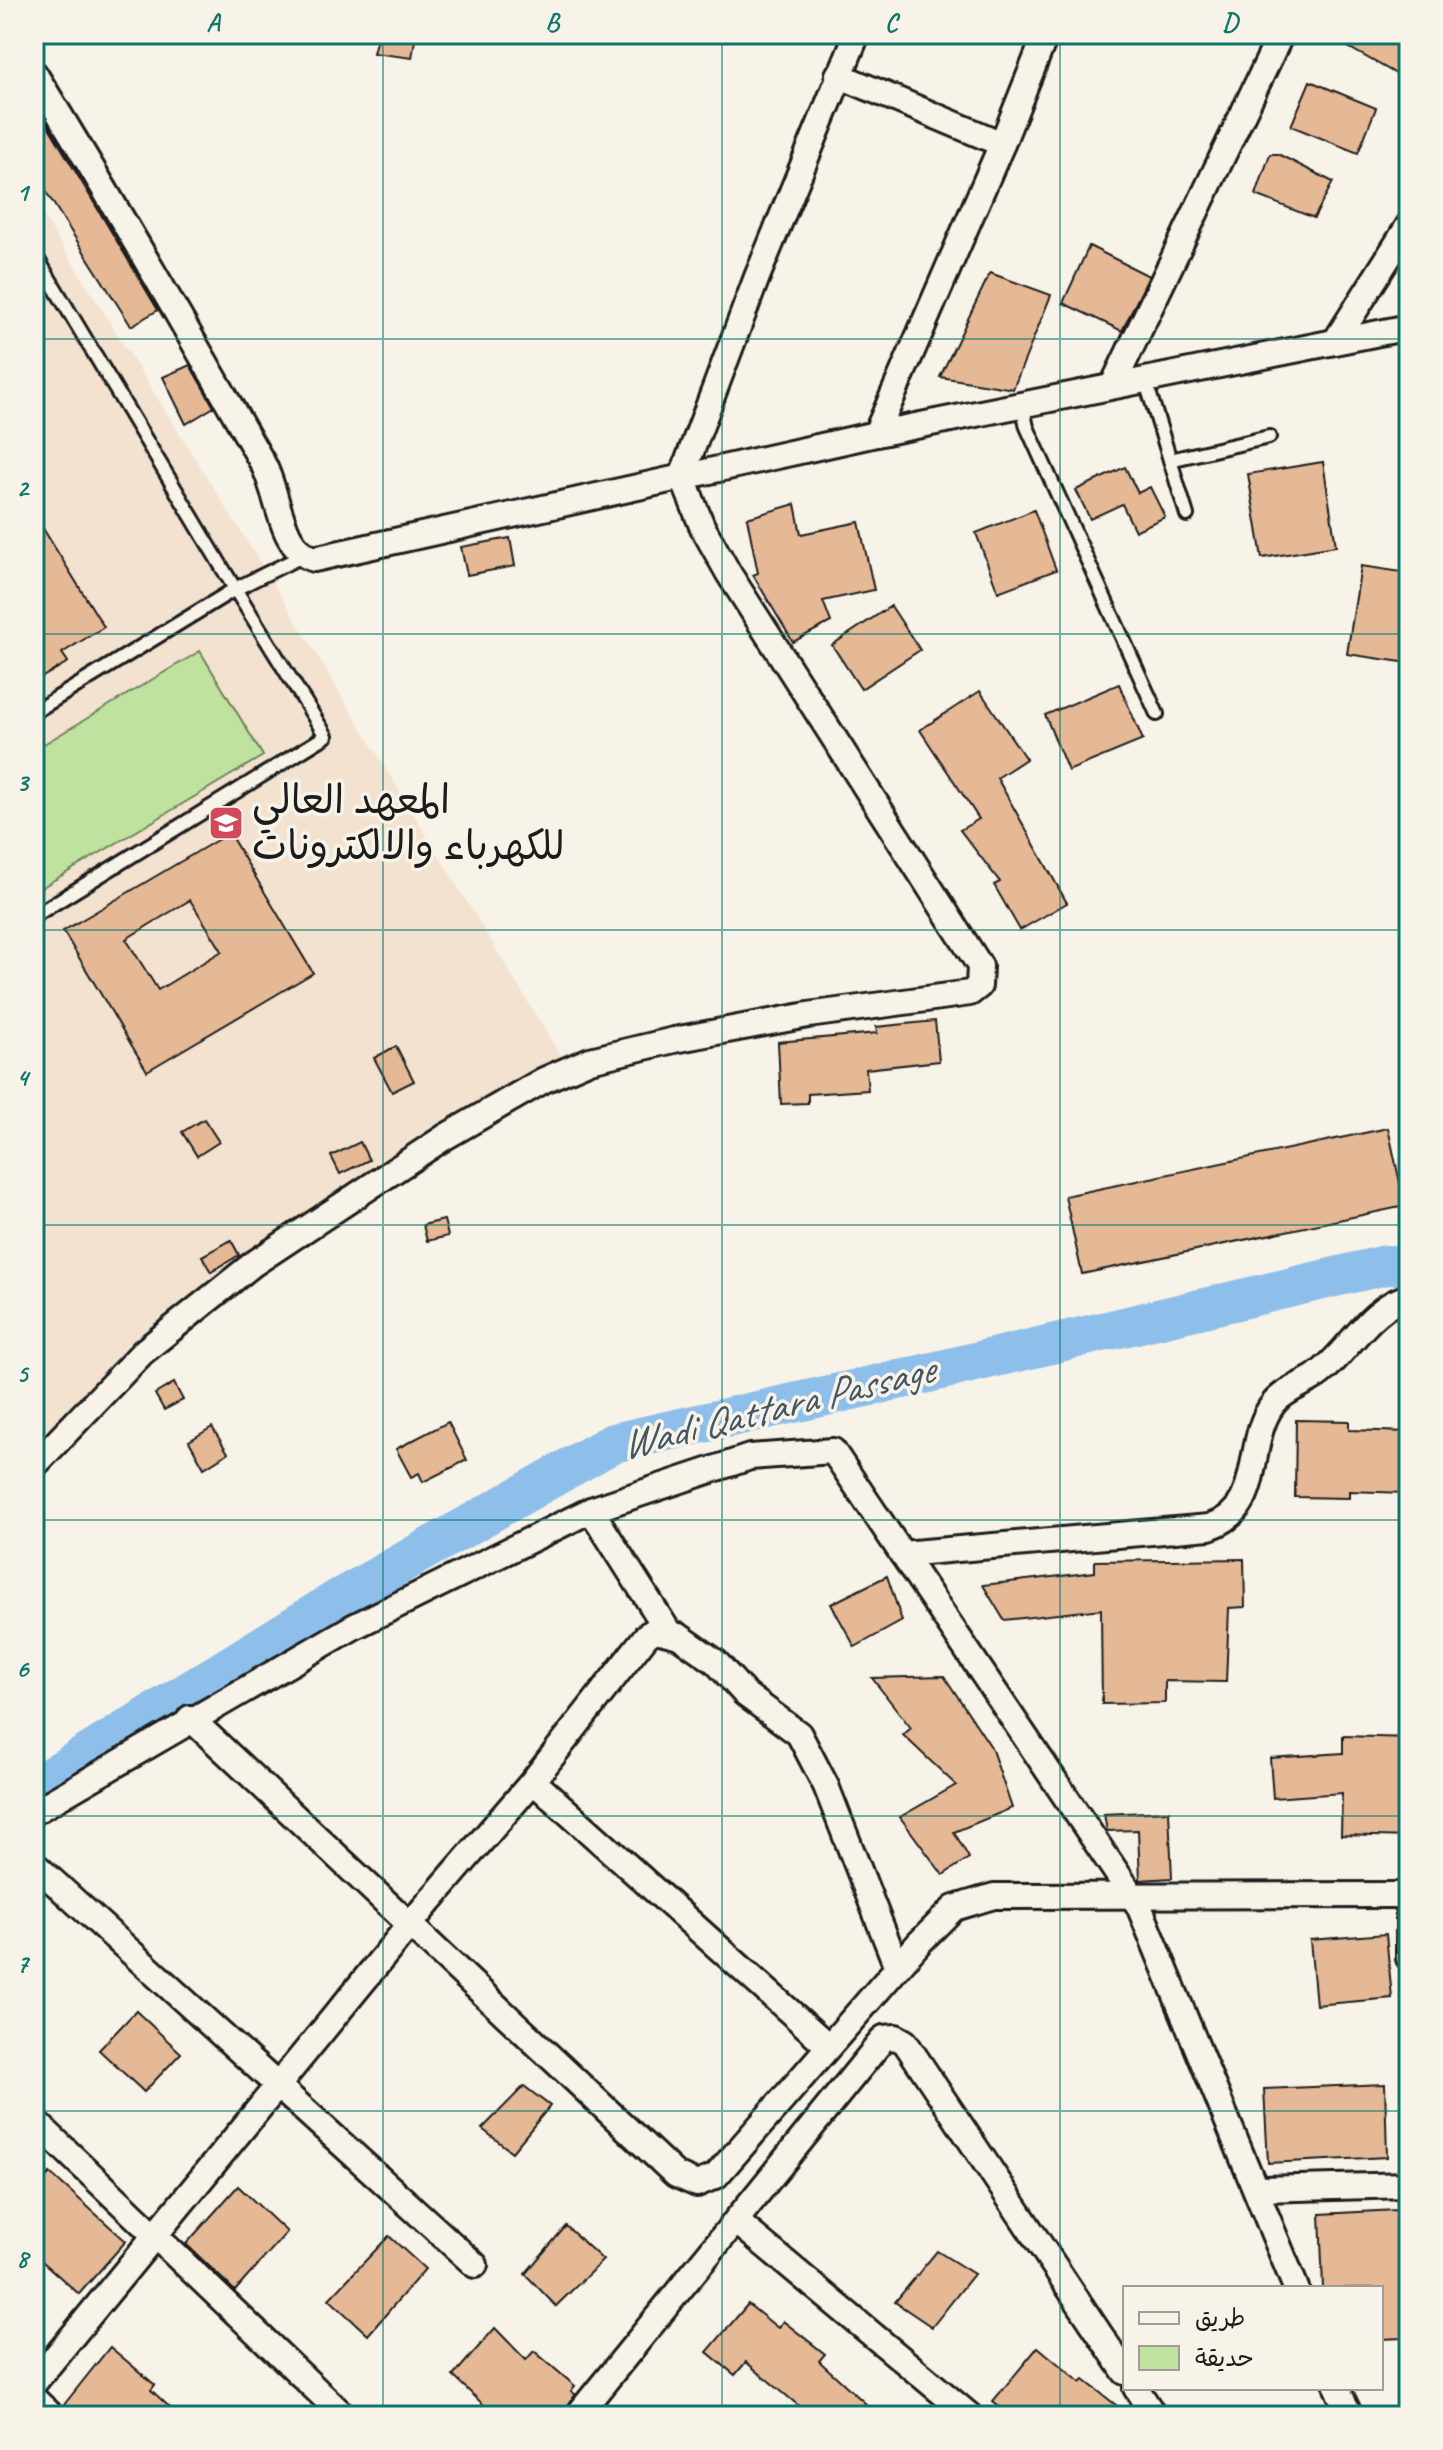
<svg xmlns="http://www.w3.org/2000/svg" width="1443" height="2450" font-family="Caveat,'Playpen Sans Arabic',sans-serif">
<rect width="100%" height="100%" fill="#f7f3e8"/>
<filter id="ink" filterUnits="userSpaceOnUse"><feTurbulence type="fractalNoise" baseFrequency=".0125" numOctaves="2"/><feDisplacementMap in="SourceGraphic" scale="16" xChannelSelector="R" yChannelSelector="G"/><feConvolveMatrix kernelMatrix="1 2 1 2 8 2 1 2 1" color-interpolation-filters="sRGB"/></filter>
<g filter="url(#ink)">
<!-- built -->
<polygon fill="#f2e2cf" points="34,201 273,583 565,1063 143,1352 34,1465"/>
<!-- green -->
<polygon fill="#bfe39e" stroke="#6e805d" stroke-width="2" points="200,651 263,756 34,892 34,750"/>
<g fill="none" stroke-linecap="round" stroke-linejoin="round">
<!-- river -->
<polyline stroke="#8ebfea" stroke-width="40" points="34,1787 335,1601 613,1443 920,1375 1386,1265 1409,1265"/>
</g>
<!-- building -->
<g fill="#e6b996" stroke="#1c1c1c" stroke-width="2" fill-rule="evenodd">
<polygon points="378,34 416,34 412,58 373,53"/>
<polygon points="1325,34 1409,34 1409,81"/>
<polygon points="1310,81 1376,108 1358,153 1291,126"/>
<polygon points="34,102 158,310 131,326 34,173"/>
<polygon points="1270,154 1278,154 1333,182 1314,218 1256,195"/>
<polygon points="1089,246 1149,276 1122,331 1063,303"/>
<polygon points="990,273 1051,295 1013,389 940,377"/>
<polygon points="190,365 214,407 186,424 163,377"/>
<polygon points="1323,462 1336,546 1262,558 1248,474"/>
<polygon points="1125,467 1138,493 1150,487 1165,517 1135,531 1122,504 1090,519 1076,490"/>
<polygon points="795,504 801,534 859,522 874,590 823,601 831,622 793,642 753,575 758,573 747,518"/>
<polygon points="1034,510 1056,570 998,592 976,533"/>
<polygon points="34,514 104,627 62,653 68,662 34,682"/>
<polygon points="510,538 515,566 467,575 461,547"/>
<polygon points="1361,566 1409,573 1409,663 1347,654"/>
<polygon points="891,606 920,650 861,689 832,645"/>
<polygon points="1119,684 1143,740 1068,771 1045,715"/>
<polygon points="980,691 1026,759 997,778 1067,903 1020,930 994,885 1000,882 960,830 979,819 920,730"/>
<path d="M229 833 313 973 147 1071 63 931ZM190 900 222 951 158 990 126 939Z"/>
<polygon points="935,1021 939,1061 866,1069 868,1090 808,1094 808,1103 781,1104 778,1042 877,1033 876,1027"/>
<polygon points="396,1046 414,1081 392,1092 374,1058"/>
<polygon points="204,1119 219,1142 197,1156 182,1132"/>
<polygon points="1388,1128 1405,1206 1082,1274 1065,1196"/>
<polygon points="360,1142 369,1160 340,1174 331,1156"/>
<polygon points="444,1220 448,1236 427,1241 423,1225"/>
<polygon points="231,1240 239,1255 211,1272 202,1256"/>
<polygon points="174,1383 183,1400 164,1410 155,1394"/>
<polygon points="1296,1420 1349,1421 1349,1430 1409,1432 1406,1493 1349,1491 1349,1498 1295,1497"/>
<polygon points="448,1422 467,1460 423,1482 419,1473 411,1477 396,1449"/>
<polygon points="212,1427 228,1453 204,1468 189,1441"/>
<polygon points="1244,1559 1245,1607 1229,1608 1226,1682 1165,1681 1165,1703 1102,1704 1101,1609 1004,1620 983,1585 1095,1572 1095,1561"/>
<polygon points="887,1576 902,1621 855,1647 831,1604"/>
<polygon points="944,1676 991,1747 1012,1808 954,1832 969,1858 943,1875 900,1817 956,1785 903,1735 911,1728 872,1678"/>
<polygon points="1343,1736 1409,1738 1409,1837 1341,1835 1342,1793 1273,1798 1270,1758 1343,1753"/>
<polygon points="1169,1811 1172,1878 1140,1880 1138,1830 1107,1831 1104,1814"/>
<polygon points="1386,1934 1392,1998 1316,2005 1310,1940"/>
<polygon points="136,2011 181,2053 144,2092 99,2050"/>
<polygon points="1385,2084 1387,2157 1268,2163 1264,2089"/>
<polygon points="524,2086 550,2106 512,2152 482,2129"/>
<polygon points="50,2173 126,2241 79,2294 34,2254 34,2191"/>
<polygon points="238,2186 287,2232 235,2291 186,2244"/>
<polygon points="1397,2210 1403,2338 1381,2339 1381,2288 1323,2288 1320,2214"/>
<polygon points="566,2226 603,2260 556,2306 525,2274"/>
<polygon points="389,2236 425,2269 368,2335 329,2299"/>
<polygon points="937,2251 974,2274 932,2327 895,2302"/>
<polygon points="748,2304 778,2328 783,2321 825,2354 819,2361 866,2404 861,2416 811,2416 746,2362 735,2375 707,2352"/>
<polygon points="495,2328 526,2360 534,2351 575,2386 571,2391 575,2394 562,2416 478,2416 486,2407 453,2376"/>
<polygon points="110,2347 155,2385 151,2390 179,2416 75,2416 63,2406"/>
<polygon points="1038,2347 1081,2383 1084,2380 1130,2416 1012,2416 993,2401"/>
</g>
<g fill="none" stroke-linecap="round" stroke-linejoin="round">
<!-- lane casing -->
<g stroke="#1c1c1c" stroke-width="18">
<g id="lane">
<polyline points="34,253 235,589 34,712"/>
<polyline points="1145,379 1187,515"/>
<polyline points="1022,405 1027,427 1157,714"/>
<polyline points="1170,460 1269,437"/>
<polyline points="34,916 326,736 235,589 302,556"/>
</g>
</g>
<!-- street casing -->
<g stroke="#1c1c1c" stroke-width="30">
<g id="street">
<path d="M34 73C113 201 188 331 262 462 279 491 279 549 314 559L876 434 1409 327"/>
<polyline points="838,75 1002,144"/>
<polyline points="1335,342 1409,225"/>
<polyline points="1113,385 1281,34"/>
<polyline points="876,434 1002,144 1046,34"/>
<polyline points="34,1466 143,1352 253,1264 445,1137 544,1080 590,1060 674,1040 808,1015 970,993 979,986 980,966 729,574 702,526 682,476 757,277 857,34"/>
<polyline points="591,1510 668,1631"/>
<path d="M902 1554 1209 1527C1267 1509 1243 1441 1274 1403 1285 1390 1302 1385 1316 1376 1348 1354 1368 1307 1409 1297"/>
<polyline points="190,1718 676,2175 697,2184 716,2176 919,1943 954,1908 994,1896 1409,1895"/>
<polyline points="533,1781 827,2045"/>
<polyline points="34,1812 353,1627 591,1510 750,1457 833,1451 1139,1906 1296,2288"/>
<polyline points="34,1864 475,2265"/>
<polyline points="1409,1895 1409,1958"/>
<polyline points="34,2120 344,2416"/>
<polyline points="1258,2189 1409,2185"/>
<polyline points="736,2221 970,2416"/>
<polyline points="34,2383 411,1923 533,1781 647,1635 656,1630 679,1636 716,1662 745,1694 799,1734 826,1786 897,1967"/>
<polyline points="1136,2388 1154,2416"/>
<polyline points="1337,2388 1350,2416"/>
<polyline points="34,2399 52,2416"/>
<polyline points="577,2416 884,2038 896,2037 905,2042 1125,2372"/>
</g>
</g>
<!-- lane -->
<use href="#lane" stroke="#f7f3e8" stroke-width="12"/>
<!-- street -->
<use href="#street" stroke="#f7f3e8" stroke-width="24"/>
</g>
</g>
<!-- grid -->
<path fill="none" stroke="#0f766e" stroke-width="2" stroke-opacity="0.55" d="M383 34V2416M722 34V2416M1060 34V2416M34 339H1409M34 634H1409M34 930H1409M34 1225H1409M34 1520H1409M34 1816H1409M34 2111H1409"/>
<!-- icons -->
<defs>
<g id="university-square" transform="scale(1.8)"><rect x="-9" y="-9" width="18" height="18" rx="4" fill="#d1495b" stroke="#f7f3e8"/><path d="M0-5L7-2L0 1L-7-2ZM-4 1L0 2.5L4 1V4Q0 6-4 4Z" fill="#fff"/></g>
</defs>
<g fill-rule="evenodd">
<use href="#university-square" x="226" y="823"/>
</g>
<g text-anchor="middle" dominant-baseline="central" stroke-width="7" stroke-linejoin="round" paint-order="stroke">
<!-- poi labels -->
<g font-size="40" fill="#1c1c1c" stroke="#f7f3e8" text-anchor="start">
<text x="252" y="800">المعهد العالي<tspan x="252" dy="46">للكهرباء والالكترونات</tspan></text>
</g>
<!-- water labels -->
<g font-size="42" font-style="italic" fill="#445564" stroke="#f7f3e8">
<text transform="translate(777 1407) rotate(-14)">Wadi Qattara Passage</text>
</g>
</g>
<!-- margin -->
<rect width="1443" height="2450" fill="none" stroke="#f7f3e8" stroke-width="88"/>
<!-- legend -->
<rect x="1123" y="2286" width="260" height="104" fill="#f7f3e8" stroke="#9f9d96" stroke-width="2"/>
<rect x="1139" y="2312" width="40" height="12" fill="#f7f3e8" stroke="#9f9d96" stroke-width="2"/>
<text x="1195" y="2326" font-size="24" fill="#1c1c1c">طريق</text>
<rect x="1139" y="2346" width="40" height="24" fill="#bfe39e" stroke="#9f9d96" stroke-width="2"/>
<text x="1195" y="2366" font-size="24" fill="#1c1c1c">حديقة</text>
<rect x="44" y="44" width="1355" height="2362" fill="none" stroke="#0f766e" stroke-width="3"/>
<g font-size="26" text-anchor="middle" font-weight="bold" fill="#0f766e">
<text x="213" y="31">A</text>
<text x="552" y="31">B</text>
<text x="891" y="31">C</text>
<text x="1230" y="31">D</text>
<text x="22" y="201">1</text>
<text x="22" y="496">2</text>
<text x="22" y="791">3</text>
<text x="22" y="1086">4</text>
<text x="22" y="1382">5</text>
<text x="22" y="1677">6</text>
<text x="22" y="1972">7</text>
<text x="22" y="2267">8</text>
</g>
</svg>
